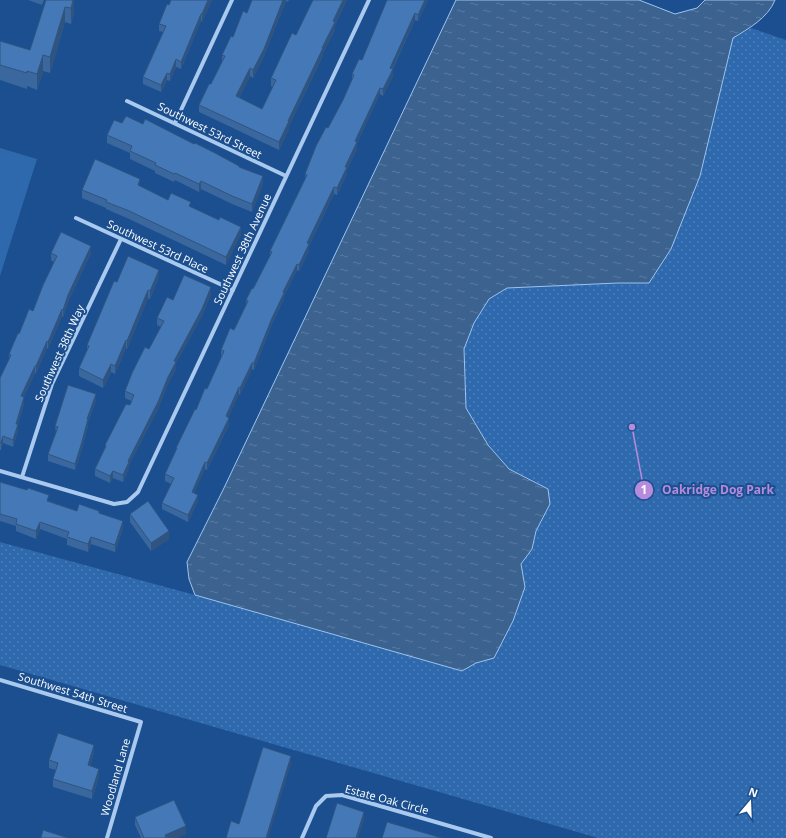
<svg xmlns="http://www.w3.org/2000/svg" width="786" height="838" font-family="'Open Sans',sans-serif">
<defs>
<pattern id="park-dots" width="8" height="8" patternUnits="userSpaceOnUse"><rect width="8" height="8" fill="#2e69ad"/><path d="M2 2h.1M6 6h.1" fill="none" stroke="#4d80b9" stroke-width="1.8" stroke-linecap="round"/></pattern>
<pattern id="water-ripples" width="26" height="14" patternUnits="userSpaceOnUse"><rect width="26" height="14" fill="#3c6290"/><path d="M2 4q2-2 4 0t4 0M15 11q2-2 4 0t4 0" fill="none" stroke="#597aa1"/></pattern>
</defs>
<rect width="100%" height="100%" fill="#1b4f8f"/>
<!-- grass -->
<polygon fill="#2e69ad" points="0,148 37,159 0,276"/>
<!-- park -->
<polygon fill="url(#park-dots)" points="751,28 786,40 786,838 598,838 0,665 0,542 195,595 462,671 476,663 494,658 513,621 525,587 521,564 532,549 536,531 550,504 538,483 509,469 488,445 466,408 464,349 474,323 489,299 507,288 618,283 649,283 700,176 733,38"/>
<!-- water -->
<path fill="url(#water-ripples)" stroke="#9cc4f0" d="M456 0H639L675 14 697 8 705 0H775C768 18 748 29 733 38L700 176 671 249 649 283H618L507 288 489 299 474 323 464 349 466 408 488 445 509 469 548 489 550 504 536 531 532 549 521 564 525 587 513 621 494 658 476 663 462 671 195 595 189 579 187 562 223 490Z"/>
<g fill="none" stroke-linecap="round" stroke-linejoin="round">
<!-- minor -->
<g stroke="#a9c9ee" stroke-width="4">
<polyline points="127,101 286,176"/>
<polyline points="175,123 232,0"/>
<polyline points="76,218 233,290"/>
<polyline points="0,471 114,504 127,502 138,492 369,0"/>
<polyline points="22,477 52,384 121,239"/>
<polyline points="0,680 141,722 107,838"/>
<polyline points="302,838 316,806 326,796 342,795 491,838"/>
</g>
</g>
<!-- wall -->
<g fill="#3a679d">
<polygon points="28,0 44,0 42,5"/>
<polygon points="46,0 74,0 74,13 71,24 65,22 50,73 43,71 37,90 27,86 27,89 0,80 0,41 30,50"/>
<polygon points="171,0 212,0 202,22 201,21 181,69 176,67 170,81 167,80 161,92 143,84 143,77 163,32 159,31 159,24"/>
<polygon points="252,0 289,0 288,2 286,1 264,56 253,78 250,76 239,98 262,109 273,87 271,86 271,78 296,35 313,0 347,0 335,25 335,30 323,53 323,56 289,126 289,129 279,150 199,112 199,105 211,84 222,61 222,55 247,13"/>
<polygon points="428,0 418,21 415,20 401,51 393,69 393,76 383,96 380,94 357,143 357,149 347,170 347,174 337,195 334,194 309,246 309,251 299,271 297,270 284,296 284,299 272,324 254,370 252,369 240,395 239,394 228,418 229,425 207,470 205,469 194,493 198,501 188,522 162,509 162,503 171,484 165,481 165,474 176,450 176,448 207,389 222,357 221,357 221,350 234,330 246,305 246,300 253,289 270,255 270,251 305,179 305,174 343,100 352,79 352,74 362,60"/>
<polygon points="122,123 239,167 263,184 252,212 232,204 201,189 199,192 175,180 174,182 155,173 155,171 130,159 130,153 107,143 107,135"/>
<polygon points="140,186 168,200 191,207 241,234 226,265 127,218 106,209 106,208 82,198 82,190"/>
<polygon points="51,253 91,253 68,302 63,317 62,316 48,349 47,348 36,373 35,373 24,397 24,404 18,424 18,431 13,447 3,443 1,450 0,450 0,378 9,360 9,354 19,334 33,311 54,262 51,260"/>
<polygon points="159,277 150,299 148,298 127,349 126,348 115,374 111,372 103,388 79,376 79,368 87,351 87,345 117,282"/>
<polygon points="211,294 202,316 176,363 176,369 168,384 158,409 129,465 129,468 123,482 113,478 110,483 95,476 95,469 105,448 105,445 130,405 131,401 125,398 125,391 149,349 161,327 157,325 157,318 173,300"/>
<polygon points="96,401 88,422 88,426 81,452 75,470 48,461 48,454 56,433 55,426"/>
<polygon points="0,482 49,501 77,511 99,513 123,528 115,552 91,544 88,552 67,545 67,539 40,529 36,539 16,531 16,526 0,521"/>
<polygon points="130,514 169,539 151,551 130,522"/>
<polygon points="94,753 90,766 99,777 92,799 53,787 53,779 56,770 49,768 49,760"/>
<polygon points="135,817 186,834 176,838 141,838 135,825"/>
</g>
<!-- shaded-wall -->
<g fill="#305480">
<polygon points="73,0 74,0 74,13 71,24 71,8"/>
<polygon points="208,0 212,0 202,22 202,14"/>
<polygon points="283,0 286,0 286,1 264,56 253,78 253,70"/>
<polygon points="343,0 347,0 335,25 335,30 323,53 323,56 289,126 289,129 279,150 279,142 288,121"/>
<polygon points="425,0 428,0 418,21 418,15"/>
<polygon points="65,7 65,22 50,73 50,57"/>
<polygon points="415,13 415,20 390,74 390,68"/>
<polygon points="201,14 201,21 181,69 181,62"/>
<polygon points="43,55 43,71 37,90 37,74"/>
<polygon points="176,59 176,67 170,81 170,74"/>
<polygon points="250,68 250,76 236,104 236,96"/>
<polygon points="393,69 393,76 383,96 383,89"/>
<polygon points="167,73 167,80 161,92 161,85"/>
<polygon points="380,88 380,94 357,143 357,149 347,170 347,174 337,195 337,188 355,141"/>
<polygon points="263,176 263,184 252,212 252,204"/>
<polygon points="140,179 140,187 138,185"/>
<polygon points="201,181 201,189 199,192 199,184"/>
<polygon points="334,187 334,194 309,246 309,251 299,271 299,265 307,243"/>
<polygon points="241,227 241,234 226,265 226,257"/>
<polygon points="91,246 91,253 68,302 63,317 63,310 68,295"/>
<polygon points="297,264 297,270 284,296 284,299 272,324 254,370 254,363 272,318 283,292"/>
<polygon points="159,270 159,277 150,299 150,291"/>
<polygon points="211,287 211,294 202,316 176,363 176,369 168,384 158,409 129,465 129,468 123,482 123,475 128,461 168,377 174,361"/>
<polygon points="148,290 148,298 127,349 127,341"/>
<polygon points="62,309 62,316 48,349 48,342"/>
<polygon points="126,340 126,348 115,374 115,366"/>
<polygon points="47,341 47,348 36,373 36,366"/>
<polygon points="252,363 252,369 240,395 240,388"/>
<polygon points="111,364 111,372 103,388 103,380"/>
<polygon points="35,366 35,373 24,397 24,404 18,424 18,431 13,447 13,440 21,396"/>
<polygon points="239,387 239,394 226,423 226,416"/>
<polygon points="96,394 96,401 88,422 88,426 81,452 75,470 75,464 87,419"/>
<polygon points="229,418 229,425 207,470 207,463"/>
<polygon points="3,436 3,443 1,450 1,443"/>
<polygon points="205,462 205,469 192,499 192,492"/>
<polygon points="113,471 113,478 110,483 110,476"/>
<polygon points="198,495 198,501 188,522 188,515"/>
<polygon points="123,521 123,528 115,552 115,545"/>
<polygon points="40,522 40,529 36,539 36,531"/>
<polygon points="169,531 169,539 151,551 151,543"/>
<polygon points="91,537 91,544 88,552 88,544"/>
<polygon points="94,745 94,753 88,773 88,765"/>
<polygon points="291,756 291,764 268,838 266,838"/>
<polygon points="99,769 99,777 92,799 92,791"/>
<polygon points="364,812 364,820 358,838 356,838"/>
<polygon points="186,826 186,834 176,838 165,838 165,835"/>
</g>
<!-- building -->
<g fill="#4478b7" stroke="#305480">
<polygon points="46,0 73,0 71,8 65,7 50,57 43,55 37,74 27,71 27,73 0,65 0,41 30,50"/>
<polygon points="171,0 208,0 202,14 201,14 181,62 176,59 170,74 167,73 161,85 143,77 166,26 159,24 167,4 169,5"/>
<polygon points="252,0 283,0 264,49 253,70 250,68 236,96 262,109 276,80 271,78 292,33 296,35 313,0 343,0 333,21 335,22 322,48 323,48 288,121 289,121 279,142 199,105 209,84 211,84 225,56 222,55 231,36 233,37 243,11 247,13"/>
<polygon points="387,0 425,0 418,15 415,13 390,68 393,69 383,89 380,88 355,141 357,142 345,167 347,167 337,188 334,187 307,243 309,244 299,265 297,264 283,292 284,293 272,318 254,363 252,363 240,388 239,387 226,416 229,418 207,463 205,462 192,492 198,495 188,515 162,503 174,478 165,474 177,448 176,448 195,409 196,410 205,388 207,389 224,351 221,350 230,328 234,330 248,301 246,300 252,288 253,289 272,252 270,251 307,175 305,174 316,146 326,127 328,128 343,100 354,75 352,74 359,59 362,60"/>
<polygon points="126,116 143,124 145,119 194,144 195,143 215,153 239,166 239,167 263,176 252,204 232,196 201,181 199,184 175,173 174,174 155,165 156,163 130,151 132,146 107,135 114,120 122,123"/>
<polygon points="95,159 140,179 138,185 168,200 171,193 191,202 189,206 219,220 220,217 241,227 226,257 127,210 106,202 107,200 82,190"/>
<polygon points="61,232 91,246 68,295 63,310 62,309 48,342 47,341 36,366 35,366 21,396 24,397 16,424 18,424 13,440 3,436 1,443 0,443 0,378 11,355 9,354 18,333 19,334 29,309 33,311 43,285 57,256 51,253"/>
<polygon points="128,256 159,270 150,291 148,290 127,341 126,340 115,366 111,364 103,380 79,368 89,346 87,345 114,281 117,282"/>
<polygon points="184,275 211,287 202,309 174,361 176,362 168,377 158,402 128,461 129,462 123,475 113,471 110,476 95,469 106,446 105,445 126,404 130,405 134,395 125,391 132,373 145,347 149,349 164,321 157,318 167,297 173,300"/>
<polygon points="68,385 96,394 87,419 88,419 81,445 75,464 48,454 58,427 55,426"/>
<polygon points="0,482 27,490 28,488 49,495 47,501 77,511 79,504 99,511 99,513 123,521 115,545 91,537 88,544 67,537 69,532 40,522 36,531 16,524 17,519 0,514"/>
<polygon points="148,501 169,531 151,543 130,514"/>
<polygon points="58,733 94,745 88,765 99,769 92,791 53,779 58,763 49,760"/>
<polygon points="263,747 291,756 266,838 226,838 231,821 239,824"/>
<polygon points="174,800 186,826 165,835 166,838 144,838 135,817"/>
<polygon points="337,803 364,812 356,838 326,838"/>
<polygon points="387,822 442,838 382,838"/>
<polygon points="43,830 68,838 41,838"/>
</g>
<g text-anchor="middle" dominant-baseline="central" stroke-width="4" stroke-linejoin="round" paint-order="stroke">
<!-- street labels -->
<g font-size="11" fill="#fff" stroke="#1b4f8f">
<text transform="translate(210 130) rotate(26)">Southwest 53rd Street</text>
<text transform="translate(158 246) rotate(25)">Southwest 53rd Place</text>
<text transform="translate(242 249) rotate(-65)">Southwest 38th Avenue</text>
<text transform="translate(59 353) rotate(-66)">Southwest 38th Way</text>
<text transform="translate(73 692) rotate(17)">Southwest 54th Street</text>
<text transform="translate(115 777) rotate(-74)">Woodland Lane</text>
<text transform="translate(387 799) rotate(15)">Estate Oak Circle</text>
</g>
</g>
<!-- callouts -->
<path fill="none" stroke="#b68bdc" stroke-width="1.5" d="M632 427L644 490"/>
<g fill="#b68bdc" stroke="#1b4f8f" stroke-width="1.5">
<circle cx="632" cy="427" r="4"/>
<circle cx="644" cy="490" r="10"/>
</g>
<g font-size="12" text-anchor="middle" font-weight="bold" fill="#fff">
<text x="644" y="494">1</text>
</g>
<g font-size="12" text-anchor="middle" font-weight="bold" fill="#b68bdc" stroke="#1b4f8f" stroke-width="4" stroke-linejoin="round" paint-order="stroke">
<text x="718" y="494">Oakridge Dog Park</text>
</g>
<!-- north arrow -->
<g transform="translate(750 802) rotate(19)" stroke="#1b4f8f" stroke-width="3" paint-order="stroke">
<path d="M0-3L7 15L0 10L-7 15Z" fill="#ffffff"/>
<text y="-6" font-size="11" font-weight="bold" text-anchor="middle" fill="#ffffff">N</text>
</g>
</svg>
